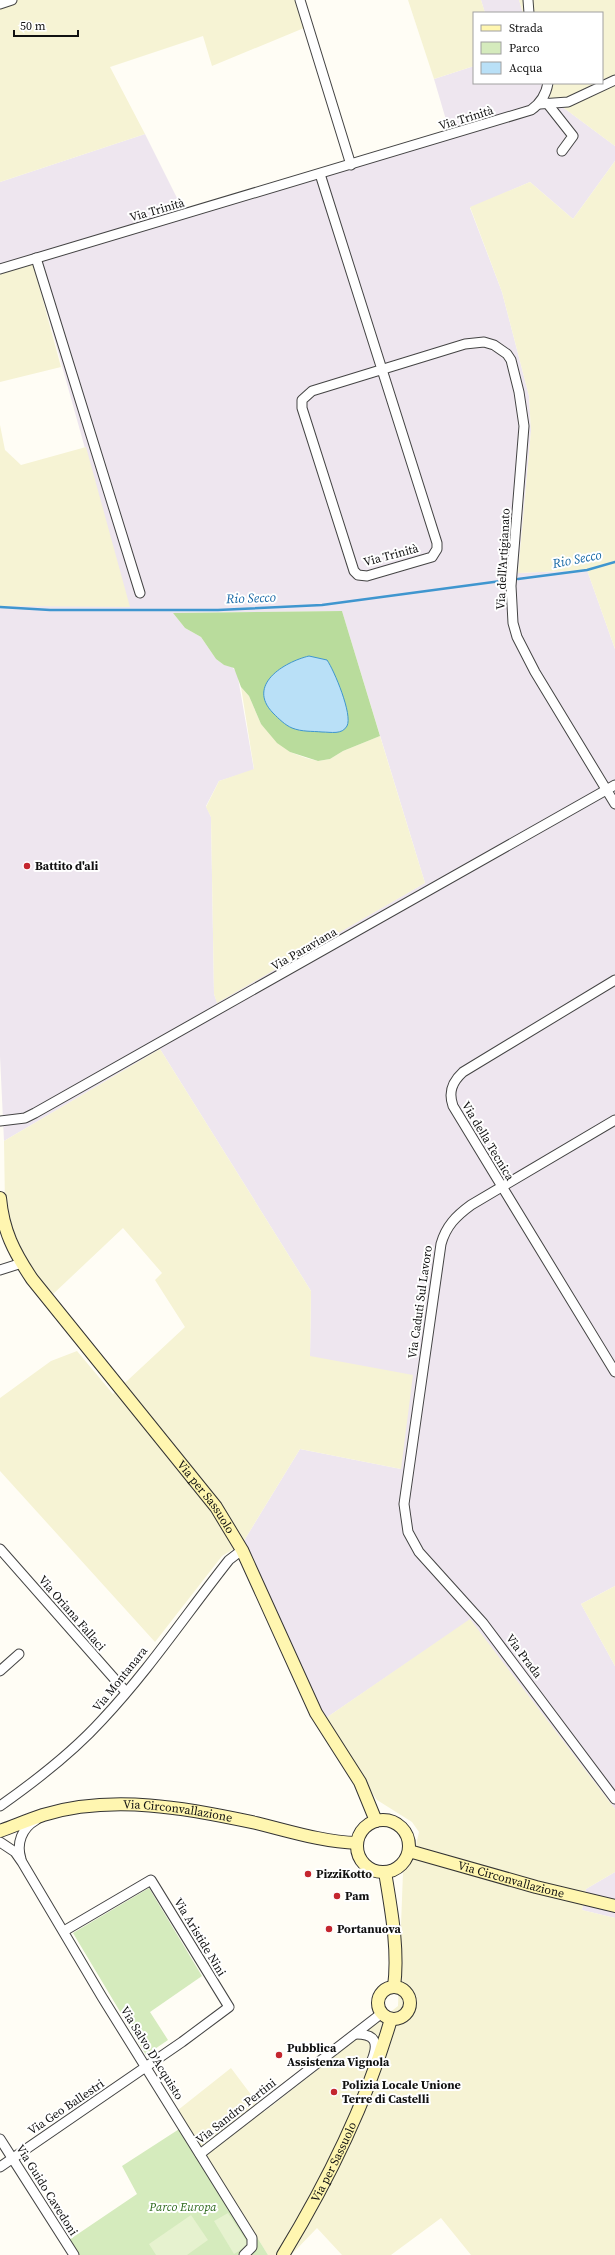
<svg xmlns="http://www.w3.org/2000/svg" width="615" height="2255" font-family="'Source Serif 4',serif">
<rect width="100%" height="100%" fill="#fffdf5"/>
<!-- industrial -->
<g fill="#eee6ef" fill-rule="evenodd">
<polygon points="481,0 519,0 523,13 485,13"/>
<path d="M474 66V83H545L549 97 615 146V161L573 219 530 182 470 208 502 292 529 396 531 431 518 573 587 570 615 649V1586L581 1604 615 1666V1809L470 1620 323 1720 242 1544 300 1449 401 1469 310 1356 311 1291 160 1049 4 1141 0 1056V606H129L31 255 0 265V182L145 134 185 214 449 130 434 79ZM342 611 425 883 217 1002 214 994 211 817 206 806 219 781 254 770 237 672 231 666 224 665 216 659 201 637 185 628 173 613Z"/>
<polygon points="615,1872 615,1918 582,1910 586,1889"/>
</g>
<!-- farmland -->
<g fill="#f6f3d4">
<polygon points="0,0 297,0 304,28 212,66 203,36 110,67 145,134 0,182"/>
<polygon points="408,0 481,0 485,13 474,13 474,66 434,79"/>
<polygon points="519,0 615,0 615,146 549,97 545,83 602,83 602,13 523,13"/>
<polygon points="615,161 615,649 587,570 518,573 531,431 529,396 502,292 470,207 530,182 573,219"/>
<polygon points="33,263 61,367 0,382 0,274"/>
<polygon points="0,425 5,450 21,465 86,447 130,607 0,606"/>
<polygon points="241,687 249,696 261,724 290,752 306,758 318,761 330,759 343,751 380,736 425,883 217,1003 214,994 211,817 206,807 219,781 254,769"/>
<polygon points="160,1049 311,1291 310,1356 413,1375 401,1469 300,1449 242,1544 222,1556 155,1642 0,1471 0,1398 51,1361 77,1351 113,1394 185,1327 155,1280 162,1273 123,1228 51,1296 25,1262 10,1233 5,1206 4,1141"/>
<polygon points="615,1586 615,1666 581,1604"/>
<polygon points="470,1619 615,1809 615,1872 586,1889 582,1910 615,1918 615,2255 471,2255 441,2218 391,2255 342,2255 317,2228 291,2255 268,2255 178,2110 231,2068 264,2112 398,2006 403,1872 414,1854 419,1832 412,1822 377,1800 323,1720"/>
</g>
<!-- green -->
<g fill="#d5ebbd">
<polygon points="149,1888 202,1976 150,2012 168,2040 146,2055 73,1933"/>
<polygon points="187,2124 268,2255 74,2255 66,2242 137,2194 122,2166"/>
</g>
<!-- forest -->
<polygon fill="#b9dc9c" points="342,611 380,736 343,751 330,759 318,761 290,752 277,743 261,724 249,696 241,687 234,668 224,665 216,659 201,637 185,628 173,613"/>
<!-- pitch -->
<g fill="#e6f2cf">
<polygon points="228,2213 249,2245 234,2254 214,2221"/>
<polygon points="191,2215 208,2240 187,2255 156,2255 149,2244"/>
</g>
<!-- water -->
<path fill="#b9e0f7" stroke="#3f96cf" d="M309 656 327 660C334 670 353 715 347 726 342 735 331 732 322 732 312 731 302 732 292 728 285 725 279 719 273 713 246 685 284 662 309 656Z"/>
<g fill="none" stroke-linecap="round" stroke-linejoin="round">
<!-- stream -->
<g stroke="#3f96cf" stroke-width="2.5">
<polyline points="518,579 587,570 615,562"/>
<polyline points="0,607 50,610 218,610 322,605 501,581"/>
</g>
<!-- street casing -->
<g stroke="#444" stroke-width="11">
<g id="street">
<polyline points="300,0 351,165"/>
<polyline points="528,0 529,13"/>
<polyline points="0,4 12,0"/>
<polyline points="547,103 573,136 562,151"/>
<polyline points="540,104 568,102 615,80"/>
<polyline points="320,174 437,543 437,549 432,557 367,576 358,575 354,571 302,408 302,400 312,391 465,344 484,342 494,345 507,354 511,360 519,392 524,426 511,586 513,623 517,637 535,672 615,804"/>
<polyline points="36,258 140,593"/>
<path d="M0 269 531 110C541 103 546 95 548 83"/>
<path d="M615 980 463 1072C452 1082 448 1092 453 1106L615 1372"/>
<path d="M615 1120 471 1205C456 1216 446 1226 441 1244L404 1504 408 1532 419 1552 483 1623 615 1799"/>
<polyline points="0,1121 25,1118 35,1113 615,785"/>
<polyline points="0,1270 22,1263"/>
<polyline points="0,1549 126,1692"/>
<polyline points="0,1671 19,1654"/>
<path d="M0 1806C37 1780 72 1753 102 1720 149 1670 187 1613 229 1560L242 1550"/>
<polyline points="0,1842 15,1852 22,1862 102,1997 252,2238 252,2247 244,2255"/>
<path d="M21 1859C16 1843 22 1828 36 1820"/>
<path d="M356 2034C375 2034 379 2042 372 2060"/>
<polyline points="0,2139 74,2255"/>
<polyline points="200,2154 382,2013"/>
<polyline points="0,2167 182,2042 229,2007 151,1880 64,1931"/>
</g>
</g>
<!-- secondary casing -->
<g stroke="#333" stroke-width="14">
<g id="secondary">
<path id="s1" d="M0 1198C3 1231 14 1252 32 1279L216 1507 242 1550 316 1713 360 1782 376 1821"/>
<circle cx="383" cy="1846" r="26"/>
<path id="s2" d="M0 1831C14 1826 28 1820 43 1815 112 1794 187 1808 256 1823 289 1831 323 1842 357 1843"/>
<path id="s3" d="M409 1851 536 1887 615 1906"/>
<path d="M385 1872C391 1909 399 1949 394 1987"/>
<circle cx="394" cy="2003" r="16"/>
<path id="s4" d="M283 2255C328 2181 367 2102 391 2019"/>
</g>
</g>
<!-- street -->
<use href="#street" stroke="#fff" stroke-width="9"/>
<!-- secondary -->
<use href="#secondary" stroke="#fff6b0" stroke-width="12"/>
</g>
<!-- markers -->
<g fill="#c4262e" stroke="#fff" stroke-width="1.5">
<circle cx="27" cy="866" r="4"/>
<circle cx="308" cy="1874" r="4"/>
<circle cx="337" cy="1896" r="4"/>
<circle cx="329" cy="1929" r="4"/>
<circle cx="279" cy="2055" r="4"/>
<circle cx="334" cy="2092" r="4"/>
</g>
<g text-anchor="middle" dominant-baseline="central" stroke-width="4" stroke-linejoin="round" paint-order="stroke">
<!-- street labels -->
<g font-size="12" fill="#111" stroke="#fff">
<text transform="translate(466 118) rotate(-17)">Via Trinità</text>
<text transform="translate(157 210) rotate(-16)">Via Trinità</text>
<text transform="translate(391 555) rotate(-15)">Via Trinità</text>
<text transform="translate(503 559) rotate(-87)">Via dell'Artigianato</text>
<text transform="translate(304 949) rotate(-30)">Via Paraviana</text>
<text transform="translate(488 1141) rotate(59)">Via della Tecnica</text>
<text transform="translate(420 1302) rotate(-82)">Via Caduti Sul Lavoro</text>
<text stroke="none"><textPath href="#s1" startOffset="367">Via per Sassuolo</textPath></text>
<text transform="translate(72 1613) rotate(49)">Via Oriana Fallaci</text>
<text transform="translate(524 1656) rotate(53)">Via Prada</text>
<text transform="translate(120 1679) rotate(-51)">Via Montanara</text>
<text stroke="none"><textPath href="#s2" startOffset="182">Via Circonvallazione</textPath></text>
<text stroke="none"><textPath href="#s3" startOffset="106">Via Circonvallazione</textPath></text>
<text transform="translate(200 1937) rotate(59)">Via Aristide Nini</text>
<text transform="translate(152 2053) rotate(58)">Via Salvo D'Acquisto</text>
<text transform="translate(66 2107) rotate(-34)">Via Geo Ballestri</text>
<text transform="translate(236 2111) rotate(-38)">Via Sandro Pertini</text>
<text stroke="none"><textPath href="#s4" startOffset="106">Via per Sassuolo</textPath></text>
<text transform="translate(47 2190) rotate(58)">Via Guido Cavedoni</text>
</g>
<!-- poi labels -->
<g font-size="12" font-weight="bold" fill="#111" stroke="#fff" text-anchor="start">
<text x="35" y="866">Battito d'ali</text>
<text x="316" y="1874">PizziKotto</text>
<text x="345" y="1896">Pam</text>
<text x="337" y="1929">Portanuova</text>
<text x="287" y="2048">Pubblica<tspan x="287" dy="14">Assistenza Vignola</tspan></text>
<text x="342" y="2085">Polizia Locale Unione<tspan x="342" dy="14">Terre di Castelli</tspan></text>
</g>
<!-- park labels -->
<g font-size="12" font-style="italic" fill="#2f6b1f" stroke="#fff">
<text x="183" y="2207">Parco Europa</text>
</g>
<!-- water labels -->
<g font-size="13" font-style="italic" fill="#1768a6" stroke="#fff">
<text transform="translate(577 559) rotate(-11)">Rio Secco</text>
<text transform="translate(251 598) rotate(-2)">Rio Secco</text>
</g>
</g>
<!-- legend -->
<rect x="473" y="12" width="130" height="72" fill="#ffffff" stroke="#a0a0a0"/>
<rect x="481" y="25" width="20" height="6" fill="#fff6b0" stroke="#a0a0a0"/>
<text x="509" y="32" font-size="12" fill="#111111">Strada</text>
<rect x="481" y="42" width="20" height="12" fill="#d5ebbd" stroke="#a0a0a0"/>
<text x="509" y="52" font-size="12" fill="#111111">Parco</text>
<rect x="481" y="62" width="20" height="12" fill="#b9e0f7" stroke="#a0a0a0"/>
<text x="509" y="72" font-size="12" fill="#111111">Acqua</text>
<!-- scale -->
<path d="M14 30v6h64v-6" fill="none" stroke="#111111" stroke-width="2"/>
<text x="20" y="30" font-size="12" fill="#111111" stroke="#ffffff" stroke-width="3" paint-order="stroke">50 m</text>
</svg>
